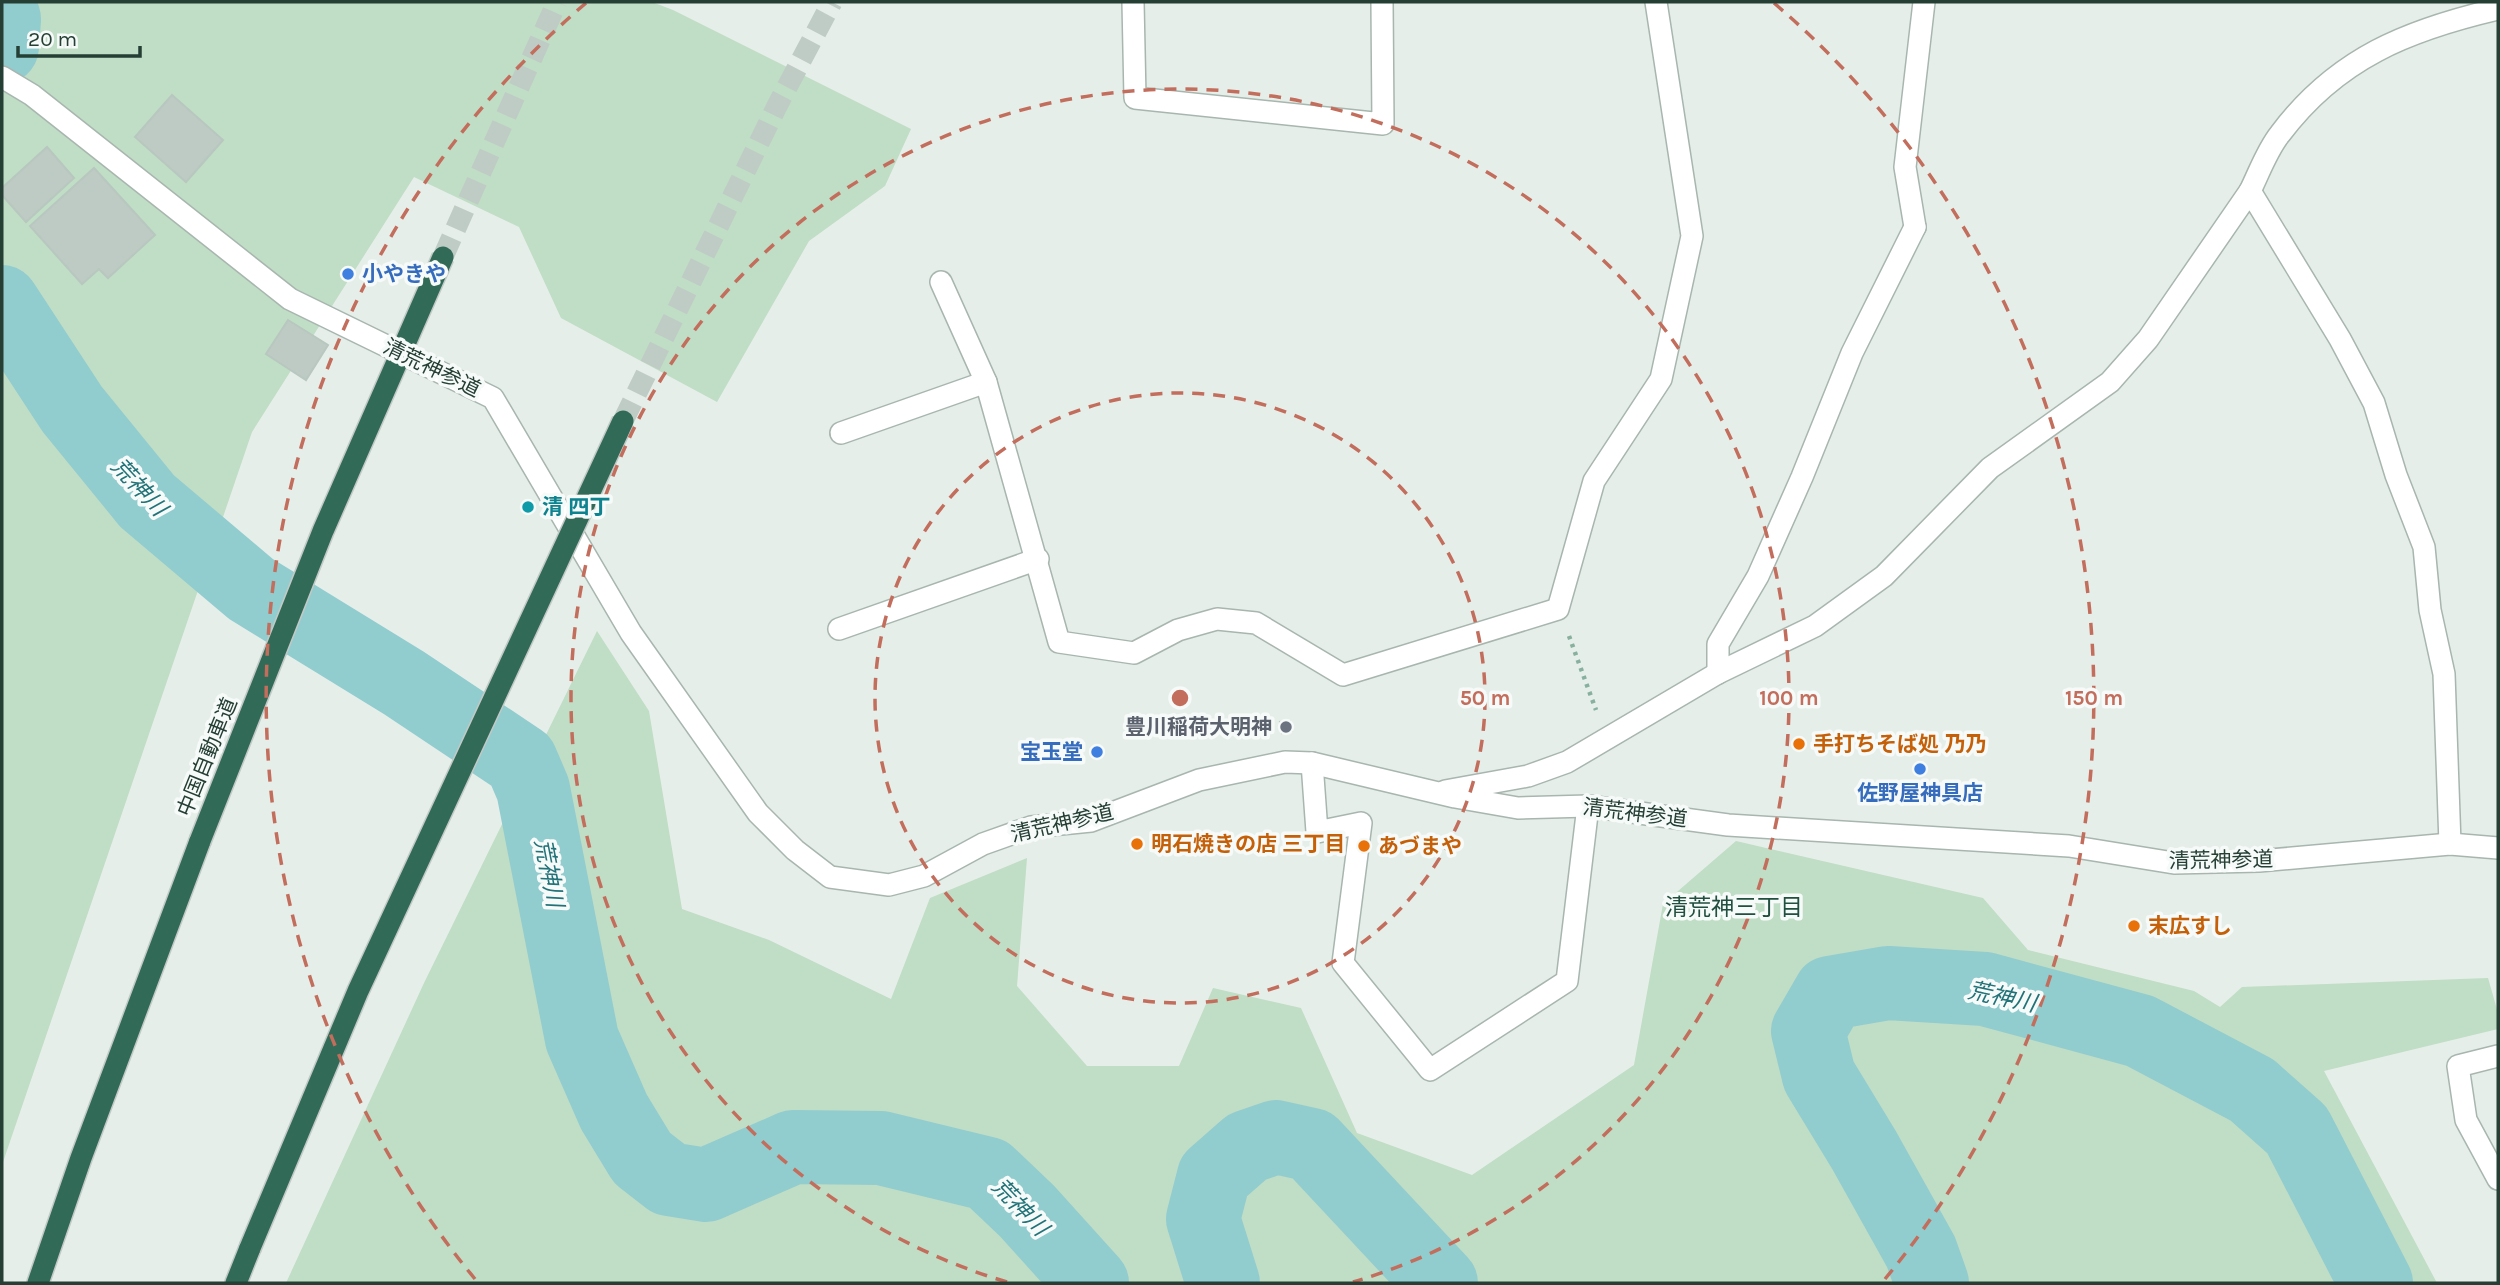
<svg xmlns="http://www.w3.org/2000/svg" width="2500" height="1285" font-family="Karla,'Noto Sans JP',sans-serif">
<rect width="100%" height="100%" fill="#e5eee9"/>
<!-- green -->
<g fill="#c0ddc5">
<polygon points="2,2 652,2 673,10 911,129 885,186 809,241 717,402 561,318 519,227 414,177 252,432 2,1165"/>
<polygon points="597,631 649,711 682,909 769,940 891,999 930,898 1027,858 1017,986 1087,1066 1179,1066 1213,988 1301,1008 1357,1133 1472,1175 1634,1065 1663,904 1736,841 1983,898 2028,950 2194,991 2220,1007 2242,987 2488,978 2498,1013 2498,1029 2324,1071 2437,1283 286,1283 424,983"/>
</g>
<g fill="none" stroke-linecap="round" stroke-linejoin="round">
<!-- river -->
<g stroke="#91cccf" stroke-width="74">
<polyline points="2,13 4,19 2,47"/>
<polyline points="2,302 72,409 147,501 251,589 404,683 521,761 533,789 582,1039 614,1112 642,1158 669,1179 706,1185 793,1147 881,1148 988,1174 1027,1211 1092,1283"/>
<polyline points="1223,1283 1203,1219 1214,1176 1247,1147 1276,1137 1312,1145 1441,1283"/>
<polyline points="1932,1283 1921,1252 1864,1150 1819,1076 1808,1031 1830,993 1888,983 1985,989 2140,1031 2252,1090 2297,1130 2376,1283"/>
</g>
</g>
<!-- building -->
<g fill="#becbc5" stroke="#b8c7bf" stroke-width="2">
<polygon points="172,95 223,140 186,182 135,137"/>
<polygon points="47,147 74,178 26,222 2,195 2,188"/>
<polygon points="94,168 155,235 108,278 99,269 82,284 30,226"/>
<polygon points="288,320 328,345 306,380 266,354"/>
<polygon points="1290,721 1292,731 1282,733 1280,722"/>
</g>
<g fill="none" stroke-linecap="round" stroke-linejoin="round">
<!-- highway-tunnel -->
<g stroke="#bfcbc5" stroke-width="21" stroke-dasharray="21 10" stroke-linecap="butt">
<polyline points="443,257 557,2"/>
<polyline points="623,421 777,106 832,2"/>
</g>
<!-- lane casing -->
<g stroke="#a8b6af" stroke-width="24">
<polyline id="lane" points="1718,673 1718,644 1758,576 1802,477 1852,353 1915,227"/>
</g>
<!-- street casing -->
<g stroke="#a8b6af" stroke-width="24">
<g id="street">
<polyline points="1133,2 1135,98 1383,124 1382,2"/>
<polyline points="2,77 32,95 290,299 493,398 631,633 758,813 795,850 830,877 889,885 924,876 983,844 1031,827 1091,821 1199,780 1285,762 1312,763 1455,797 1518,808 1588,806 1728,825 2069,846 2174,863 2259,861 2450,844 2498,848"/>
<path d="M2250 191C2259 173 2267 150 2280 134 2337 58 2408 30 2498 9"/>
<polyline points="1915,227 1905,167 1924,2"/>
<polyline points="941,282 986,382 1059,642 1134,653 1178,630 1217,619 1256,623 1343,675 1558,609 1594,481 1661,379 1692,236 1656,2"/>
<polyline points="841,433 986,382"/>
<polyline points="839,629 1038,559"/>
<polyline points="1312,763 1317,832 1361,823 1343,963 1430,1070 1567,981 1588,806"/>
<polyline points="1445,791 1528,776 1567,762 1718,673 1815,626 1884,576 1990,468 2110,382 2148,339 2250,191 2340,339 2374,403 2396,475 2424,547 2430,610 2444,674 2450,844"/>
<polyline points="2498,1056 2458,1066 2466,1120 2498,1179"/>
</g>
</g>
<!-- highway casing -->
<g stroke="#c2c9c6" stroke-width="24">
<g id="highway">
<polyline points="38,1283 81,1158 200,841"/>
<polyline points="236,1283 250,1248"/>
</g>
</g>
<!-- path -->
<polyline stroke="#88b09f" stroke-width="4.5" stroke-dasharray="3.5 5" stroke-linecap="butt" points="1569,636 1596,710"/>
<!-- lane -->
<use href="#lane" stroke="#fff" stroke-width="21"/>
<!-- street -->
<use href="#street" stroke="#fff" stroke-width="21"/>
<!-- highway -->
<use href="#highway" stroke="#326a58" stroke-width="21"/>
<!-- highway-bridge casing -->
<g stroke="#c2c9c6" stroke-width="24" stroke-linecap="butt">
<g id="highway-bridge">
<polyline points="200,841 323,531 443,257"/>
<polyline points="250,1248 358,991 623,421"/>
</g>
</g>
<!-- highway-bridge -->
<use href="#highway-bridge" stroke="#326a58" stroke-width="21"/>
</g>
<!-- distance rings -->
<g fill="none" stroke="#c36d5c" stroke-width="3.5" stroke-dasharray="12 9">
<circle cx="1180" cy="698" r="305"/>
<path d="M1007 1282A609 609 0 1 1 1353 1282"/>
<path d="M475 1279A914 914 0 0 1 586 3M1774 3A914 914 0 0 1 1885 1279"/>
</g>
<!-- markers -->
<g fill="#3f7fe0" stroke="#f6faf8" stroke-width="2.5">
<circle cx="348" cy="274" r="7"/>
<circle cx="1097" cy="752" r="7"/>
<circle cx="1920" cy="769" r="7"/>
</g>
<circle fill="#0f9aa8" stroke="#f6faf8" stroke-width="2.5" cx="528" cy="507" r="7"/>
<circle fill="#6b7280" stroke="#f6faf8" stroke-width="2.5" cx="1286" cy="727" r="7"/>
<g fill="#e8710a" stroke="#f6faf8" stroke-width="2.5">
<circle cx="1799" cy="744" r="7"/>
<circle cx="1137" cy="844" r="7"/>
<circle cx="1364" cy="846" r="7"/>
<circle cx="2134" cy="926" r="7"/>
</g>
<g text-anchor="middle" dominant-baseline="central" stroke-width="7" stroke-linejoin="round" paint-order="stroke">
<!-- shop labels -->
<g font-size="21" font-weight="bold" fill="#366cbe" stroke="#f6faf8" text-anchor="start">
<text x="362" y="274">小やきや</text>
<text x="1083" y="752" text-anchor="end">宝玉堂</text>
<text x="1920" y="793" text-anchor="middle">佐野屋神具店</text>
</g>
<!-- street labels -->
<g font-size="21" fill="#253f35" stroke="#f6faf8">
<text transform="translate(432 368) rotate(26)">清荒神参道</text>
<text transform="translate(207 757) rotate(-68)">中国自動車道</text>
<text transform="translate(1635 813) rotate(7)">清荒神参道</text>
<text transform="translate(1062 823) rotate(-13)">清荒神参道</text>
<text transform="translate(2221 860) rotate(-1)">清荒神参道</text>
</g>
<!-- culture labels -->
<g font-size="21" font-weight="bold" fill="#0d838f" stroke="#f6faf8" text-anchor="start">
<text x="542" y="507">清 四丁</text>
</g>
<!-- worship labels -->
<g font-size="21" font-weight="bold" fill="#5b616d" stroke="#f6faf8" text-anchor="end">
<text x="1272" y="727">豊川稲荷大明神</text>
</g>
<!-- food labels -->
<g font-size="21" font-weight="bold" fill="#c56008" stroke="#f6faf8" text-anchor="start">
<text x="1813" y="744">手打ちそば処 乃乃</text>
<text x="1151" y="844">明石焼きの店 三丁目</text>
<text x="1378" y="846">あづまや</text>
<text x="2148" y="926">末広すし</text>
</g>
<!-- water labels -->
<g font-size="23" font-style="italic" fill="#227379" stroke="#f6faf8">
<text transform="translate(139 487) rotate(47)">荒神川</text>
<text transform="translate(549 873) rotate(79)">荒神川</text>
<text transform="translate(2002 997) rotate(12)">荒神川</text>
<text transform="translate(1020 1207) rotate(46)">荒神川</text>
</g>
<!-- neighbourhood labels -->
<g font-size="23" fill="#225040" stroke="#f6faf8">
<text x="1734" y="907">清荒神三丁目</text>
</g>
</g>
<circle cx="1180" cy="698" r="10" fill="#c36d5c" stroke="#f6faf8" stroke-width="3.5"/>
<g font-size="21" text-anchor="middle" font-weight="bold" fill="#c36d5c" stroke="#f6faf8" stroke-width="7" stroke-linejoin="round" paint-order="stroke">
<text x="1485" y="705">50 m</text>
<text x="1789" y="705">100 m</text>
<text x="2094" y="705">150 m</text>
</g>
<!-- border -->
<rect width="2500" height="1285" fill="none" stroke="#253f35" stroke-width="7"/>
<!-- scale -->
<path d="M18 46v10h122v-10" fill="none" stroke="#253f35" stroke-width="3.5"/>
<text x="28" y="46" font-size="21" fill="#253f35" stroke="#f6faf8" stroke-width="5" paint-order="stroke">20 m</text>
</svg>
